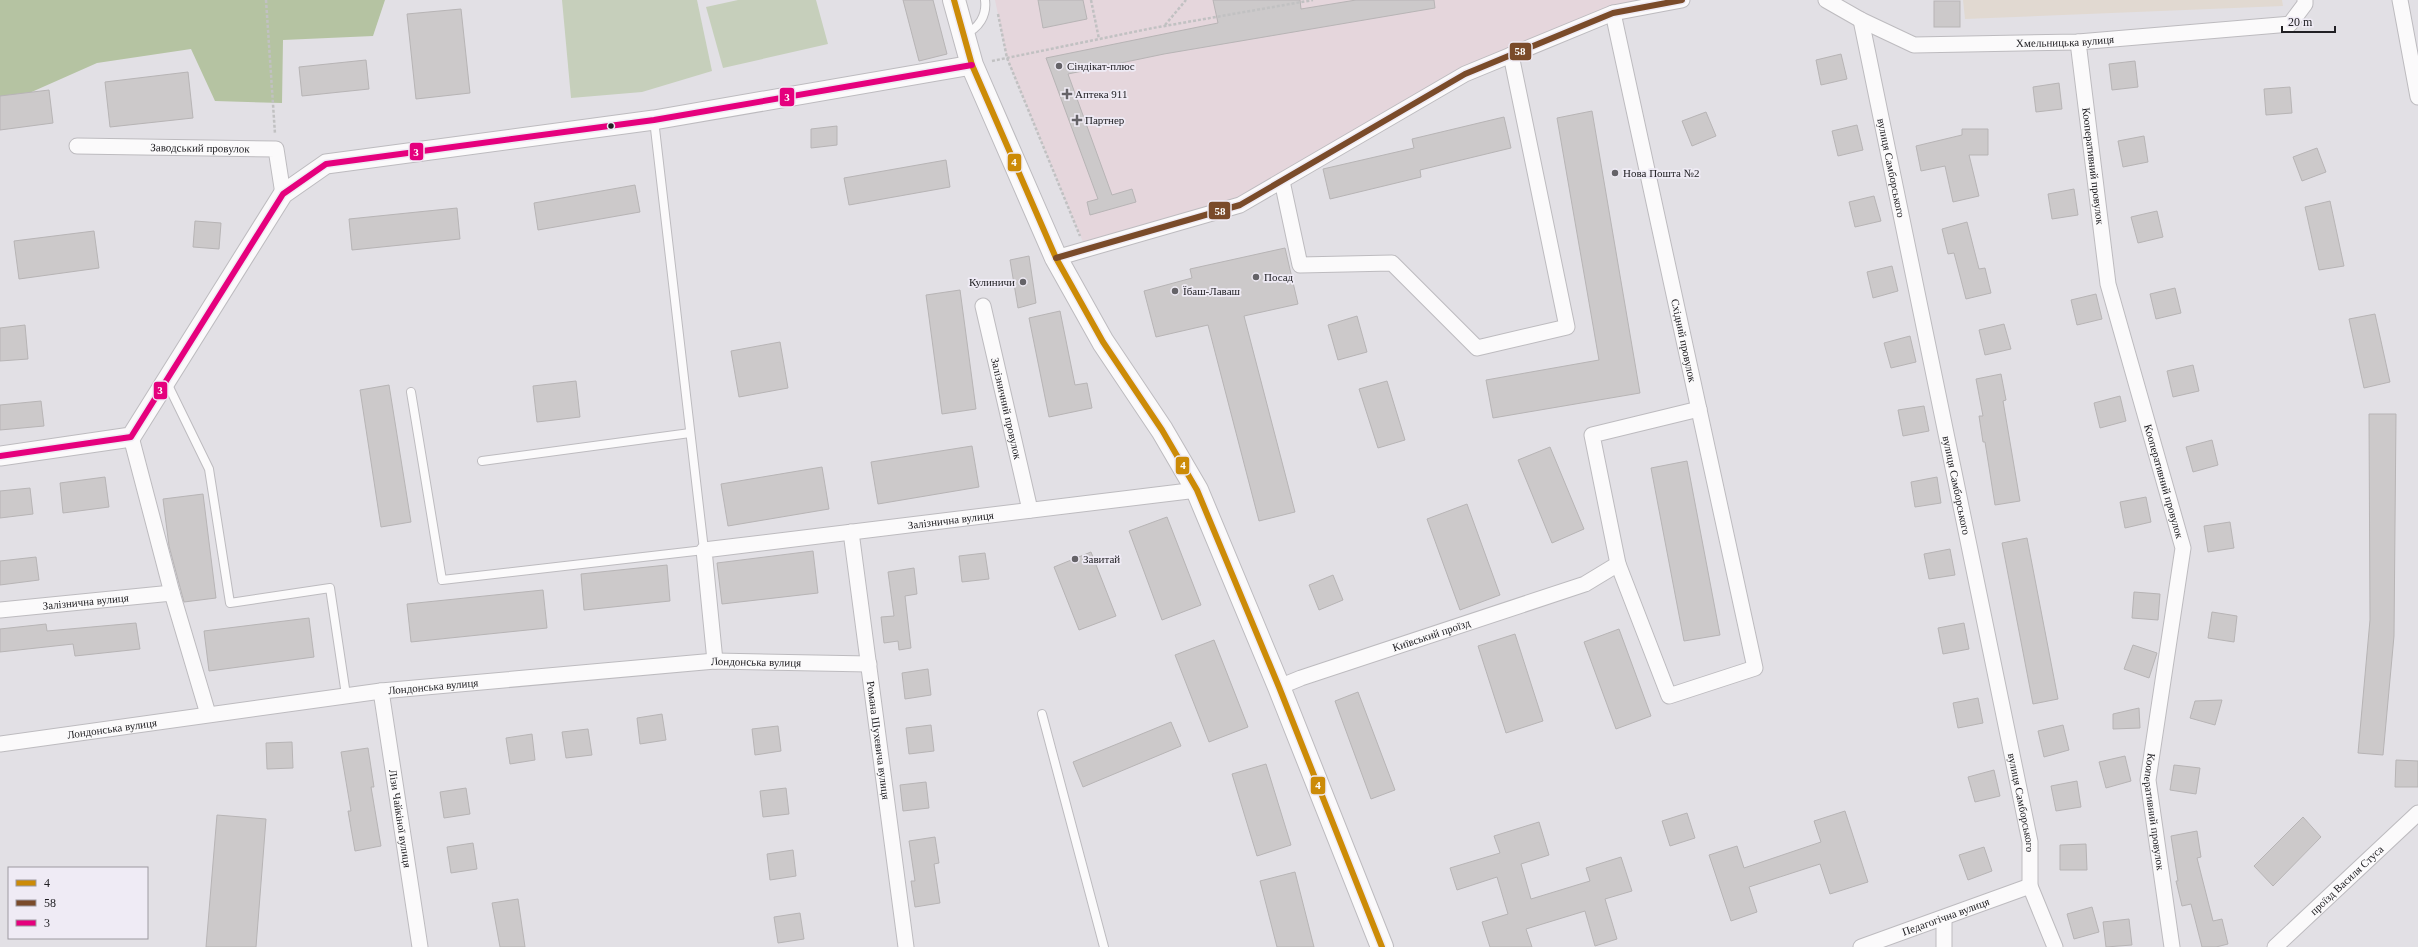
<svg xmlns="http://www.w3.org/2000/svg" width="2418" height="947" font-family="Georgia,serif">
<rect width="100%" height="100%" fill="#e2e0e5"/>
<!-- commercial -->
<polygon fill="#e5d6dc" points="995,0 1654,0 1462,70 1239,197 1083,242 1007,58"/>
<!-- industrial -->
<polygon fill="#e1d9d1" points="1963,0 2282,0 2283,6 1965,19"/>
<!-- green -->
<g fill="#c6cfbb">
<polygon points="562,0 697,0 712,71 642,92 571,98"/>
<polygon points="738,0 816,0 828,44 723,68 706,7"/>
</g>
<!-- forest -->
<polygon fill="#b5c3a2" points="0,0 385,0 373,36 283,40 282,103 215,101 191,49 97,63 0,106"/>
<!-- building -->
<g fill="#ccc9ca" stroke="#b7b4b5">
<polygon points="903,0 933,0 947,54 919,61"/>
<polygon points="1038,0 1083,0 1087,19 1043,28"/>
<polygon points="1213,0 1300,0 1301,9 1356,0 1434,0 1435,8 1164,54 1068,74 1112,195 1132,189 1136,202 1090,215 1087,202 1098,199 1046,58 1218,23"/>
<rect x="1934" y="1" width="26" height="26"/>
<polygon points="461,9 470,93 416,99 407,14"/>
<polygon points="1841,54 1847,79 1821,85 1816,60"/>
<polygon points="366,60 369,89 302,96 299,67"/>
<polygon points="2135,61 2138,87 2112,90 2109,64"/>
<polygon points="188,72 193,118 110,127 105,82"/>
<polygon points="2059,83 2062,109 2036,112 2033,87"/>
<polygon points="2290,87 2292,113 2266,115 2264,89"/>
<polygon points="49,90 53,123 0,130 0,96"/>
<polygon points="1592,111 1640,393 1493,418 1486,380 1599,360 1557,118"/>
<polygon points="1706,112 1716,136 1692,146 1682,121"/>
<polygon points="1504,117 1511,148 1420,170 1421,177 1330,199 1323,169 1414,148 1412,139"/>
<polygon points="1857,125 1863,150 1838,156 1832,131"/>
<polygon points="837,126 837,145 811,148 811,129"/>
<polygon points="1962,129 1988,129 1988,155 1969,155 1979,196 1953,202 1945,166 1921,171 1916,146 1962,135"/>
<polygon points="2144,136 2148,162 2123,167 2118,141"/>
<polygon points="2317,148 2326,172 2302,181 2293,157"/>
<polygon points="946,160 950,187 849,205 844,178"/>
<polygon points="635,185 640,212 538,230 534,203"/>
<polygon points="2074,189 2078,215 2052,219 2048,194"/>
<polygon points="1874,196 1881,221 1855,227 1849,202"/>
<polygon points="2330,201 2344,266 2319,270 2305,207"/>
<polygon points="457,208 460,239 352,250 349,219"/>
<polygon points="2157,211 2163,237 2138,243 2131,217"/>
<polygon points="195,221 221,223 219,249 193,247"/>
<polygon points="1967,222 1979,269 1985,268 1991,293 1966,299 1954,253 1948,254 1942,229"/>
<polygon points="94,231 99,268 19,279 14,241"/>
<polygon points="1285,248 1298,304 1244,316 1295,512 1259,521 1208,325 1156,337 1144,291 1192,278 1190,269"/>
<polygon points="1029,256 1036,303 1018,308 1010,260"/>
<polygon points="1892,266 1898,291 1873,298 1867,272"/>
<polygon points="2175,288 2181,313 2156,319 2150,294"/>
<polygon points="960,290 976,409 942,414 926,295"/>
<polygon points="2096,294 2102,319 2077,325 2071,300"/>
<polygon points="1060,311 1075,385 1087,383 1092,408 1049,417 1029,318"/>
<polygon points="2375,314 2390,382 2364,388 2349,319"/>
<polygon points="1357,316 1367,352 1338,360 1328,325"/>
<polygon points="2004,324 2011,349 1985,355 1979,330"/>
<polygon points="25,325 28,359 0,361 0,328"/>
<polygon points="1910,336 1916,362 1891,368 1884,343"/>
<polygon points="780,342 788,388 739,397 731,351"/>
<polygon points="2193,365 2199,391 2173,397 2167,371"/>
<polygon points="2001,374 2006,400 2003,401 2020,501 1995,505 1985,442 1983,442 1979,416 1983,416 1976,379"/>
<polygon points="576,381 580,417 537,422 533,386"/>
<polygon points="1387,381 1405,440 1378,448 1359,389"/>
<polygon points="389,385 411,522 381,527 360,390"/>
<polygon points="2120,396 2126,421 2100,428 2094,403"/>
<polygon points="41,401 44,426 0,430 0,405"/>
<polygon points="1924,406 1929,431 1903,436 1898,410"/>
<polygon points="2369,414 2396,414 2394,636 2383,755 2358,753 2370,620"/>
<polygon points="2212,440 2218,465 2193,472 2186,447"/>
<polygon points="972,446 979,487 878,504 871,462"/>
<polygon points="1550,447 1584,529 1552,543 1518,460"/>
<polygon points="1687,461 1720,635 1684,641 1651,468"/>
<polygon points="822,467 829,509 728,526 721,484"/>
<polygon points="105,477 109,507 63,513 60,483"/>
<polygon points="1937,477 1941,503 1915,507 1911,482"/>
<polygon points="30,488 33,514 0,518 0,491"/>
<polygon points="203,494 216,598 184,602 169,546 163,499"/>
<polygon points="2146,497 2151,522 2125,528 2120,502"/>
<polygon points="1467,504 1500,595 1460,610 1427,519"/>
<polygon points="1167,517 1201,605 1162,620 1129,531"/>
<polygon points="2230,522 2234,548 2208,552 2204,526"/>
<polygon points="2027,538 2058,699 2033,704 2002,543"/>
<polygon points="1950,549 1955,575 1929,579 1924,554"/>
<polygon points="813,551 818,593 722,604 717,563"/>
<polygon points="1091,552 1116,616 1079,630 1054,567"/>
<polygon points="985,553 989,579 962,582 959,556"/>
<polygon points="36,557 39,580 0,585 0,561"/>
<polygon points="667,565 670,601 584,610 581,574"/>
<polygon points="914,568 917,594 905,596 911,648 899,650 898,641 884,643 881,617 894,616 888,572"/>
<polygon points="1333,575 1343,600 1319,610 1309,585"/>
<polygon points="543,590 547,628 411,642 407,604"/>
<polygon points="2134,592 2160,594 2158,620 2132,618"/>
<polygon points="2212,612 2237,616 2234,642 2208,638"/>
<polygon points="309,618 314,657 209,671 204,631"/>
<polygon points="136,623 140,649 75,656 73,644 0,652 0,629 46,624 47,631"/>
<polygon points="1964,623 1969,649 1943,654 1938,628"/>
<polygon points="1619,629 1651,716 1616,729 1584,642"/>
<polygon points="1515,634 1543,721 1506,733 1478,646"/>
<polygon points="1214,640 1248,727 1209,742 1175,655"/>
<polygon points="2133,645 2157,653 2149,678 2124,669"/>
<polygon points="928,669 931,695 905,699 902,673"/>
<polygon points="1358,692 1395,790 1371,799 1335,701"/>
<polygon points="1978,698 1983,723 1958,728 1953,703"/>
<polygon points="2222,700 2215,725 2190,718 2195,701"/>
<polygon points="2139,708 2140,728 2113,729 2113,714"/>
<polygon points="662,714 666,740 640,744 637,718"/>
<polygon points="1171,722 1181,746 1083,787 1073,762"/>
<polygon points="931,725 934,751 909,754 906,728"/>
<polygon points="2063,725 2069,750 2044,757 2038,731"/>
<polygon points="778,726 781,751 755,755 752,729"/>
<polygon points="588,729 592,755 566,758 562,732"/>
<polygon points="532,734 535,760 510,764 506,738"/>
<polygon points="292,742 293,768 267,769 266,743"/>
<polygon points="368,748 374,787 371,787 381,846 355,851 348,811 351,811 341,752"/>
<polygon points="2125,756 2131,781 2106,788 2099,762"/>
<polygon points="2396,760 2418,761 2418,787 2395,787"/>
<polygon points="1266,764 1291,845 1257,856 1232,774"/>
<polygon points="2174,765 2200,768 2196,794 2170,790"/>
<polygon points="1994,770 2000,796 1975,802 1968,777"/>
<polygon points="2077,781 2081,807 2056,811 2051,786"/>
<polygon points="926,782 929,808 903,811 900,785"/>
<polygon points="466,788 470,814 444,818 440,792"/>
<polygon points="786,788 789,814 763,817 760,791"/>
<polygon points="1845,811 1868,882 1830,894 1820,864 1749,887 1757,912 1731,921 1709,855 1737,846 1744,868 1821,842 1814,821"/>
<polygon points="1687,813 1695,838 1670,846 1662,821"/>
<polygon points="217,815 266,819 256,947 206,947"/>
<polygon points="2303,817 2321,837 2273,886 2254,866"/>
<polygon points="1539,822 1549,855 1521,864 1531,899 1590,881 1586,868 1621,857 1632,891 1605,899 1617,939 1595,946 1585,911 1526,929 1532,947 1490,947 1482,922 1508,914 1497,877 1457,890 1450,868 1500,853 1494,836"/>
<polygon points="2197,831 2201,857 2197,858 2213,921 2222,919 2228,944 2216,947 2202,947 2191,904 2182,906 2176,881 2178,881 2171,836"/>
<polygon points="935,837 939,863 934,864 940,903 915,907 911,881 915,881 909,841"/>
<polygon points="473,843 477,869 451,873 447,847"/>
<polygon points="2086,844 2087,870 2060,870 2060,845"/>
<polygon points="1984,847 1992,871 1968,880 1959,855"/>
<polygon points="793,850 796,876 770,880 767,854"/>
<polygon points="1295,872 1314,947 1277,947 1260,881"/>
<polygon points="518,899 525,947 500,947 492,903"/>
<polygon points="2092,907 2099,932 2074,939 2067,914"/>
<polygon points="800,913 804,939 778,943 774,917"/>
<polygon points="2129,919 2132,945 2106,947 2103,922"/>
</g>
<g fill="none" stroke-linecap="round" stroke-linejoin="round">
<!-- service casing -->
<g stroke="#bdbbbf" stroke-width="10">
<g id="service">
<path d="M964 34C979 29 987 15 985 0"/>
<polyline points="167,383 209,469 230,603 330,588 346,695"/>
<polyline points="411,392 442,580 704,550 654,120"/>
<polyline points="482,461 690,433"/>
<polyline points="1042,714 1104,947"/>
</g>
</g>
<!-- minor casing -->
<g stroke="#bdbbbf" stroke-width="17">
<g id="minor">
<path id="s1" d="M1826 0 1861 20 1914 45 2078 42 2290 24 2305 4V0"/>
<polyline points="2400,0 2418,97"/>
<path id="s2" d="M1613 13 1755 668 1669 696 1618 564"/>
<path id="s3" d="M1861 20 2030 842V886L2055 947"/>
<path id="s4" d="M2078 42 2108 284 2183 548 2148 780 2172 947"/>
<path id="s5" d="M77 146 276 149 283 194"/>
<polyline points="1282,181 1300,265 1392,263 1477,348 1567,327 1511,55"/>
<polyline points="1056,258 1240,205 1465,74 1613,13 1682,0"/>
<path id="s6" d="M983 306 1030 510"/>
<polyline points="131,437 172,593 208,714"/>
<path id="s7" d="M851 532 906 947"/>
<path id="s8" d="M0 610 172 593"/>
<path id="s9" d="M715 661 704 550 1197 490"/>
<path id="s10" d="M1279 687 1301 678 1585 584 1618 564 1592 435 1699 409"/>
<path id="s11" d="M381 691 420 947"/>
<path id="s12" d="M0 744 381 691 715 661 869 664"/>
<path id="s13" d="M1861 947 2030 886"/>
<polyline points="1944,947 1944,918"/>
<path id="s14" d="M2275 947 2418 813"/>
</g>
</g>
<!-- tertiary casing -->
<g stroke="#bdbbbf" stroke-width="21">
<polyline id="tertiary" points="0,456 131,437 283,194 326,164 654,120 972,65"/>
</g>
<!-- primary casing -->
<g stroke="#bdbbbf" stroke-width="24">
<polyline id="primary" points="954,0 972,65 1056,258 1103,342 1162,430 1197,490 1279,687 1382,947"/>
</g>
<!-- path -->
<g stroke="#c1c1c2" stroke-width="2.5" stroke-dasharray="3 2" stroke-linecap="butt">
<polyline points="266,0 275,134"/>
<polyline points="1091,0 1099,39"/>
<polyline points="998,14 1007,58 1080,236"/>
<polyline points="1165,25 1186,0"/>
<polyline points="992,61 1153,28 1313,0"/>
</g>
<!-- service -->
<use href="#service" stroke="#fbfafb" stroke-width="8"/>
<!-- minor -->
<use href="#minor" stroke="#fbfafb" stroke-width="15"/>
<!-- tertiary -->
<use href="#tertiary" stroke="#fbfafb" stroke-width="19"/>
<!-- primary -->
<use href="#primary" stroke="#fbfafb" stroke-width="22"/>
<!-- bus-1 casing -->
<g stroke="#efebf5" stroke-width="9">
<polyline id="bus-1" points="954,0 972,65 1056,258 1103,342 1162,430 1197,490 1279,687 1382,947"/>
</g>
<!-- bus-2 casing -->
<g stroke="#efebf5" stroke-width="9">
<polyline id="bus-2" points="1056,258 1240,205 1465,74 1613,13 1682,0"/>
</g>
<!-- bus-3 casing -->
<g stroke="#efebf5" stroke-width="9">
<polyline id="bus-3" points="0,456 131,437 283,194 326,164 654,120 972,65"/>
</g>
<!-- bus-1 -->
<use href="#bus-1" stroke="#cc8b07" stroke-width="6"/>
<!-- bus-2 -->
<use href="#bus-2" stroke="#7a4b2a" stroke-width="6"/>
<!-- bus-3 -->
<use href="#bus-3" stroke="#e5007d" stroke-width="6"/>
</g>
<!-- markers -->
<g fill="#656368" stroke="#efebf5" stroke-width="1.5">
<circle cx="1059" cy="66" r="4"/>
<path d="M1065 88h4v4h4v4h-4v4h-4v-4h-4v-4h4z"/>
<path d="M1075 114h4v4h4v4h-4v4h-4v-4h-4v-4h4z"/>
<circle cx="1615" cy="173" r="4"/>
<circle cx="1256" cy="277" r="4"/>
<circle cx="1023" cy="282" r="4"/>
<circle cx="1175" cy="291" r="4"/>
<circle cx="1075" cy="559" r="4"/>
</g>
<circle fill="#212024" stroke="#efebf5" stroke-width="1.5" cx="611" cy="126" r="3.5"/>
<g text-anchor="middle" dominant-baseline="central" stroke-width="3.5" stroke-linejoin="round" paint-order="stroke">
<!-- street labels -->
<g font-size="11" fill="#212024" stroke="#efebf5">
<text stroke="none"><textPath href="#s1" startOffset="250">Хмельницька вулиця</textPath></text>
<text stroke="none"><textPath href="#s5" startOffset="123">Заводський провулок</textPath></text>
<text stroke="none"><textPath href="#s4" startOffset="125">Кооперативний провулок</textPath></text>
<text stroke="none"><textPath href="#s3" startOffset="151">вулиця Самборського</textPath></text>
<text stroke="none"><textPath href="#s2" startOffset="335">Східний провулок</textPath></text>
<text stroke="none"><textPath href="#s6" startOffset="105">Залізничний провулок</textPath></text>
<text stroke="none"><textPath href="#s4" startOffset="449">Кооперативний провулок</textPath></text>
<text stroke="none"><textPath href="#s3" startOffset="475">вулиця Самборського</textPath></text>
<text stroke="none"><textPath href="#s9" startOffset="360">Залізнична вулиця</textPath></text>
<text stroke="none"><textPath href="#s8" startOffset="86">Залізнична вулиця</textPath></text>
<text stroke="none"><textPath href="#s10" startOffset="161">Київський проїзд</textPath></text>
<text stroke="none"><textPath href="#s12" startOffset="761">Лондонська вулиця</textPath></text>
<text stroke="none"><textPath href="#s12" startOffset="437">Лондонська вулиця</textPath></text>
<text stroke="none"><textPath href="#s12" startOffset="113">Лондонська вулиця</textPath></text>
<text stroke="none"><textPath href="#s7" startOffset="210">Романа Шухевича вулиця</textPath></text>
<text stroke="none"><textPath href="#s3" startOffset="799">вулиця Самборського</textPath></text>
<text stroke="none"><textPath href="#s4" startOffset="785">Кооперативний провулок</textPath></text>
<text stroke="none"><textPath href="#s11" startOffset="129">Лізи Чайкіної вулиця</textPath></text>
<text stroke="none"><textPath href="#s14" startOffset="98">проїзд Василя Стуса</textPath></text>
<text stroke="none"><textPath href="#s13" startOffset="90">Педагогічна вулиця</textPath></text>
</g>
<!-- poi labels -->
<g font-size="11" fill="#212024" stroke="#efebf5" text-anchor="start">
<text x="1067" y="66">Сіндікат-плюс</text>
<text x="1075" y="94">Аптека 911</text>
<text x="1085" y="120">Партнер</text>
<text x="1623" y="173">Нова Пошта №2</text>
<text x="1264" y="277">Посад</text>
<text x="1015" y="282" text-anchor="end">Кулиничи</text>
<text x="1183" y="291">Їбаш-Лаваш</text>
<text x="1083" y="559">Завитай</text>
</g>
</g>
<g stroke="#efebf5" stroke-width="1.5">
<rect x="1509" y="42" width="23" height="19" rx="4" fill="#7a4b2a"/>
<rect x="779" y="87" width="16" height="20" rx="4" fill="#e5007d"/>
<rect x="409" y="142" width="15" height="19" rx="4" fill="#e5007d"/>
<rect x="1007" y="153" width="15" height="19" rx="4" fill="#cc8b07"/>
<rect x="1208" y="201" width="23" height="19" rx="4" fill="#7a4b2a"/>
<rect x="153" y="381" width="15" height="19" rx="4" fill="#e5007d"/>
<rect x="1175" y="456" width="15" height="19" rx="4" fill="#cc8b07"/>
<rect x="1310" y="776" width="16" height="19" rx="4" fill="#cc8b07"/>
</g>
<g font-size="11" text-anchor="middle" font-weight="bold" fill="#fff">
<text x="1520" y="55">58</text>
<text x="787" y="101">3</text>
<text x="416" y="156">3</text>
<text x="1014" y="166">4</text>
<text x="1220" y="215">58</text>
<text x="160" y="394">3</text>
<text x="1183" y="469">4</text>
<text x="1318" y="789">4</text>
</g>
<!-- legend -->
<rect x="8" y="867" width="140" height="72" fill="#efebf5" stroke="#9d9aa1"/>
<rect x="16" y="880" width="20" height="6" fill="#cc8b07" stroke="#9d9aa1"/>
<text x="44" y="887" font-size="12" fill="#212024">4</text>
<rect x="16" y="900" width="20" height="6" fill="#7a4b2a" stroke="#9d9aa1"/>
<text x="44" y="907" font-size="12" fill="#212024">58</text>
<rect x="16" y="920" width="20" height="6" fill="#e5007d" stroke="#9d9aa1"/>
<text x="44" y="927" font-size="12" fill="#212024">3</text>
<!-- scale -->
<path d="M2282 26v6h53v-6" fill="none" stroke="#212024" stroke-width="2"/>
<text x="2288" y="26" font-size="12" fill="#212024" stroke="#efebf5" stroke-width="3" paint-order="stroke">20 m</text>
</svg>
